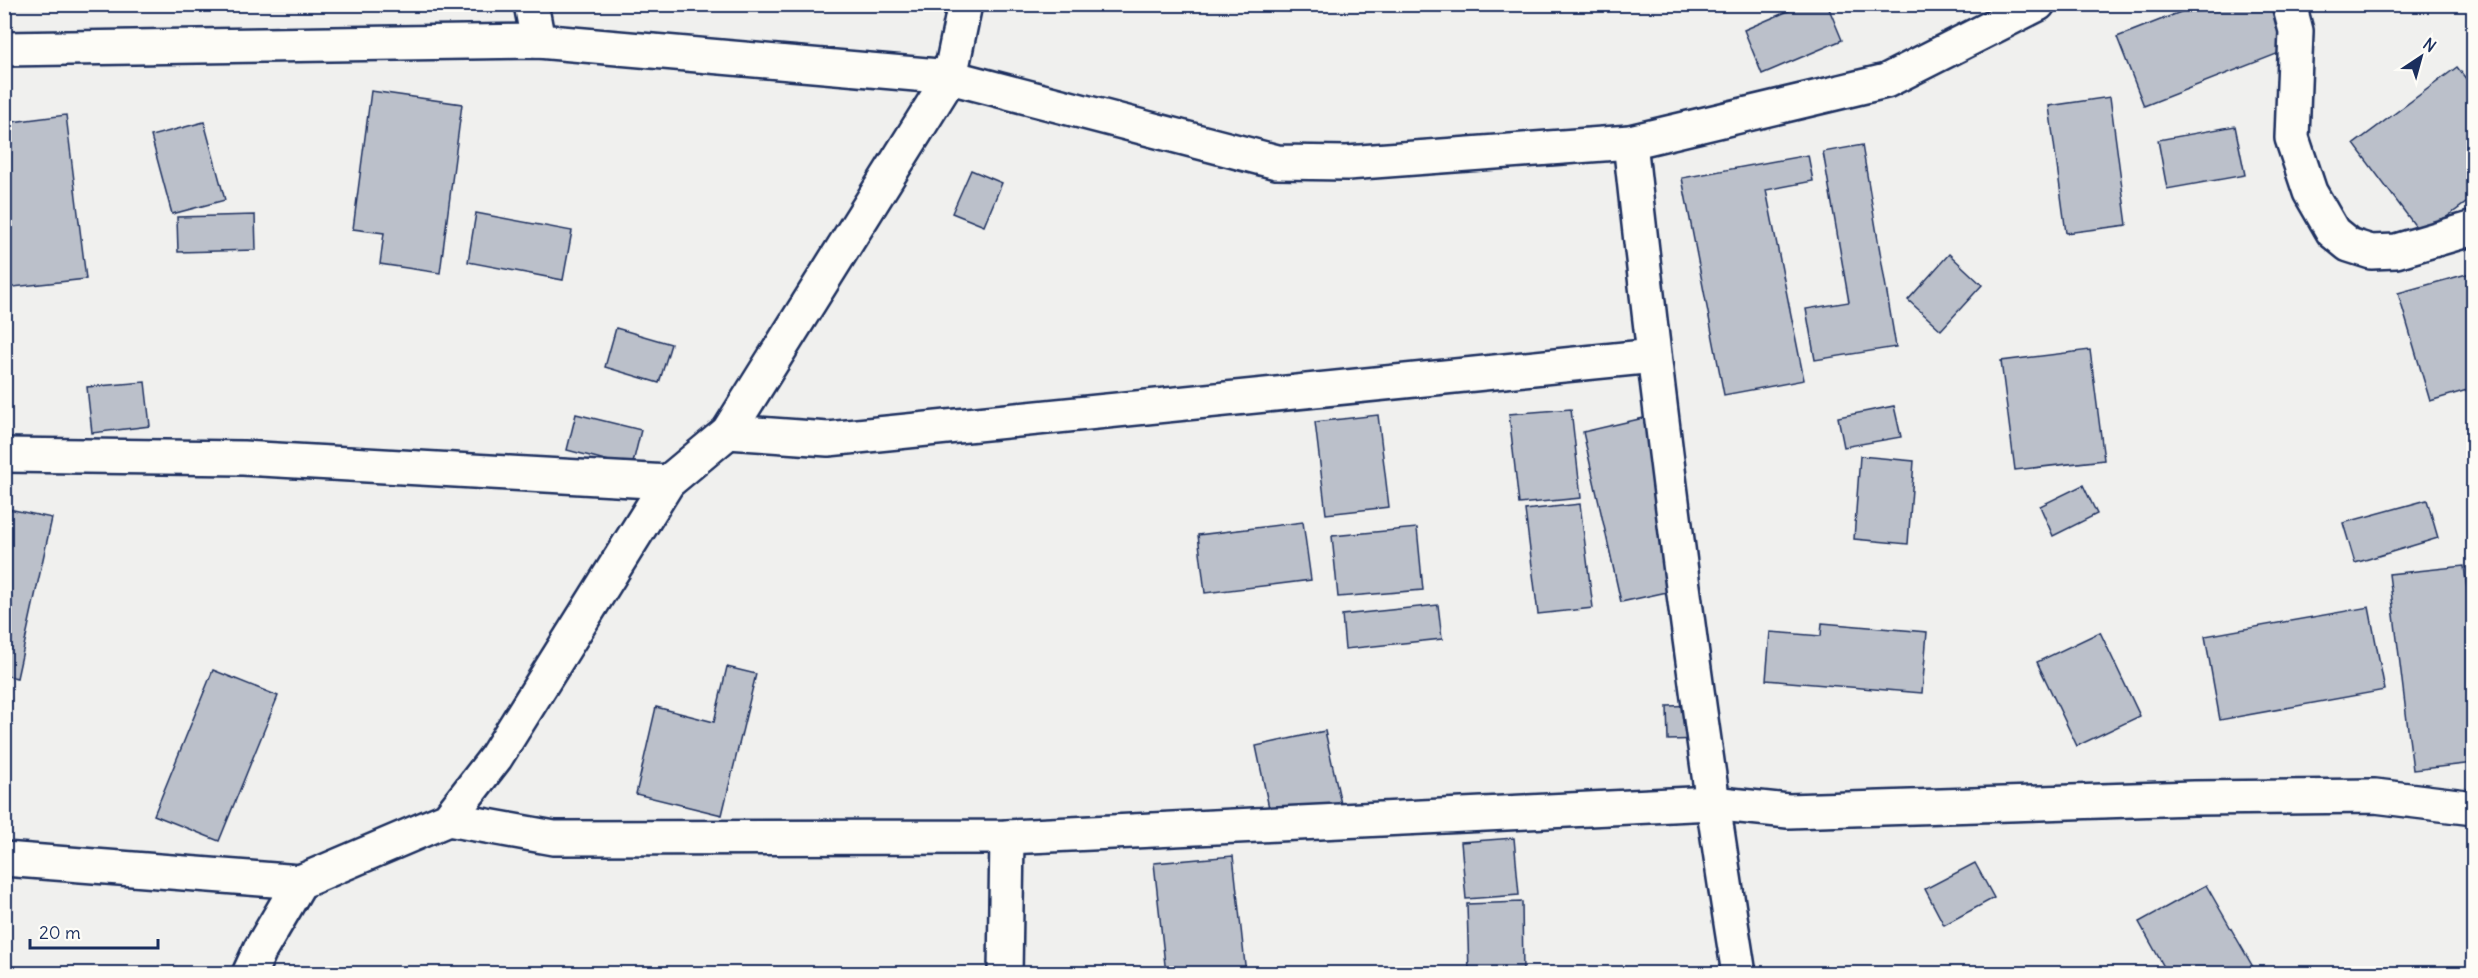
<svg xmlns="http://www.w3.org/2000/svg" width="2478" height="978" font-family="Delius,sans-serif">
<rect width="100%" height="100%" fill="#f0f0ee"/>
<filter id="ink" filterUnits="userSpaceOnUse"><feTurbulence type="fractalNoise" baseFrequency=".0167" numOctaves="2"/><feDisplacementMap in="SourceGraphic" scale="12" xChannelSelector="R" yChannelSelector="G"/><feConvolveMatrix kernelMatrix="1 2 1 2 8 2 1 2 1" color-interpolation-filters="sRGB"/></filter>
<g filter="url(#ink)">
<!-- building -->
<g fill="#bbc0ca" stroke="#1b2f5e" stroke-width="1.5">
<polygon points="1805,4 1827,4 1842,40 1762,74 1744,30"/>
<polygon points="2201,4 2293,4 2307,42 2144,106 2117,37"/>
<polygon points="2457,67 2474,89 2474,197 2422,235 2354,144"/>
<polygon points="371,91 462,104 440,273 380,264 384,233 353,229"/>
<polygon points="2110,97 2127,225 2066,233 2049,106"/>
<polygon points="66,115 86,279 4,288 4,123"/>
<polygon points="204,122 225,200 172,214 151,136"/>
<polygon points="2235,126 2245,175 2167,189 2158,140"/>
<polygon points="1862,145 1896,347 1815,360 1806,309 1849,302 1823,152"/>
<polygon points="1808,155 1813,181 1766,190 1804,380 1724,395 1682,178"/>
<polygon points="971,170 1002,183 984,226 952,213"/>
<polygon points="476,213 572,231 563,280 468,262"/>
<polygon points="255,215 256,250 178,252 177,217"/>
<polygon points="1949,254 1982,285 1941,330 1908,300"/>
<polygon points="2474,272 2474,388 2430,401 2398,293"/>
<polygon points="616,328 671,344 659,383 605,367"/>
<polygon points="2090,350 2104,460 2015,470 2001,361"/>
<polygon points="145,382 150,426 92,433 87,387"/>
<polygon points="1894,406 1901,437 1844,447 1838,417"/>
<polygon points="1571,409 1581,498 1519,504 1509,414"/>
<polygon points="576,414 641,430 632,467 567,450"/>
<polygon points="1661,414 1699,585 1621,602 1583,432"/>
<polygon points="1378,415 1389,507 1326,514 1315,422"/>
<polygon points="1860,456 1914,461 1908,544 1854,539"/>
<polygon points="2083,485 2097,514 2053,536 2040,506"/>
<polygon points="2427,500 2438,538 2355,563 2343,523"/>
<polygon points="1580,504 1593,608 1538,614 1525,510"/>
<polygon points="4,508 52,518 17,678 4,675"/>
<polygon points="1303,522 1311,580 1205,593 1198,535"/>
<polygon points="1417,528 1423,590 1338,597 1332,536"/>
<polygon points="2464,566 2474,644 2474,763 2413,770 2389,574"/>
<polygon points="1438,605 1442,639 1345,649 1342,615"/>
<polygon points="2369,607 2385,690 2220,720 2205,636"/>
<polygon points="1822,623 1927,632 1922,693 1766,680 1770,632 1821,636"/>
<polygon points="2100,632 2140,716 2077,746 2037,662"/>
<polygon points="727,667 756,674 722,815 636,794 656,707 714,722"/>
<polygon points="213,670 278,696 219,841 154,815"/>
<polygon points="1706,705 1708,739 1668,740 1667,706"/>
<polygon points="1325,731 1343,813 1273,827 1256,746"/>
<polygon points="1514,838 1519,895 1466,899 1461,842"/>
<polygon points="1233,856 1246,974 1166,974 1154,863"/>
<polygon points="1975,863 1994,898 1944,925 1925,889"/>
<polygon points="2206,885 2257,974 2168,974 2139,922"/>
<polygon points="1522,902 1523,974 1469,974 1467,904"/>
</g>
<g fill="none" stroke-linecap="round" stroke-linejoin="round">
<!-- street casing -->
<g stroke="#1b2f5e" stroke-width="38">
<g id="street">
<polyline points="531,4 538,41"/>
<polyline points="2289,4 2296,31 2292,138 2310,192 2333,232 2349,245 2371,252 2396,251 2474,228"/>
<polyline points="4,49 538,41 950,77 1277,162 1347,163 1630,142 1886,81 2038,4"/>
<path d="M1630 142C1660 420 1695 697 1739 974"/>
<polyline points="728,432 828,439 1654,356"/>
<polyline points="4,455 243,458 668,482"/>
<polyline points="448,819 554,838 1007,837 1712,803 1788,811 2193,798 2375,796 2474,808"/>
<polyline points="4,859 300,882"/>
<polyline points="249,974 260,950 300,882 448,819 496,757 668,482 728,432 950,77 965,4"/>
<polyline points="1005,974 1007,837"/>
</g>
</g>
<!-- street -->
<use href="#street" stroke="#fdfcf7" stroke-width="33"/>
</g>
</g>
<!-- margin -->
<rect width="2478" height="978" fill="none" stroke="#fdfcf7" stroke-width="24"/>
<rect x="12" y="12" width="2454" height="954" fill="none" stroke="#1b2f5e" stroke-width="2" filter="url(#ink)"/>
<!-- north arrow -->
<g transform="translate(2421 57) rotate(36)" stroke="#fdfcf7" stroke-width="4.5" paint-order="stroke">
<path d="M0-4.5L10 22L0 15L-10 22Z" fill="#1b2f5e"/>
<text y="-9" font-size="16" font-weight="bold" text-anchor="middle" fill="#1b2f5e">N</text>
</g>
<!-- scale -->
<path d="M30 939v9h128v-9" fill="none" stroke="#1b2f5e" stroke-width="3"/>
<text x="39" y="939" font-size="18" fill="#1b2f5e" stroke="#fdfcf7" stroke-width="4.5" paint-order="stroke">20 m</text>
</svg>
